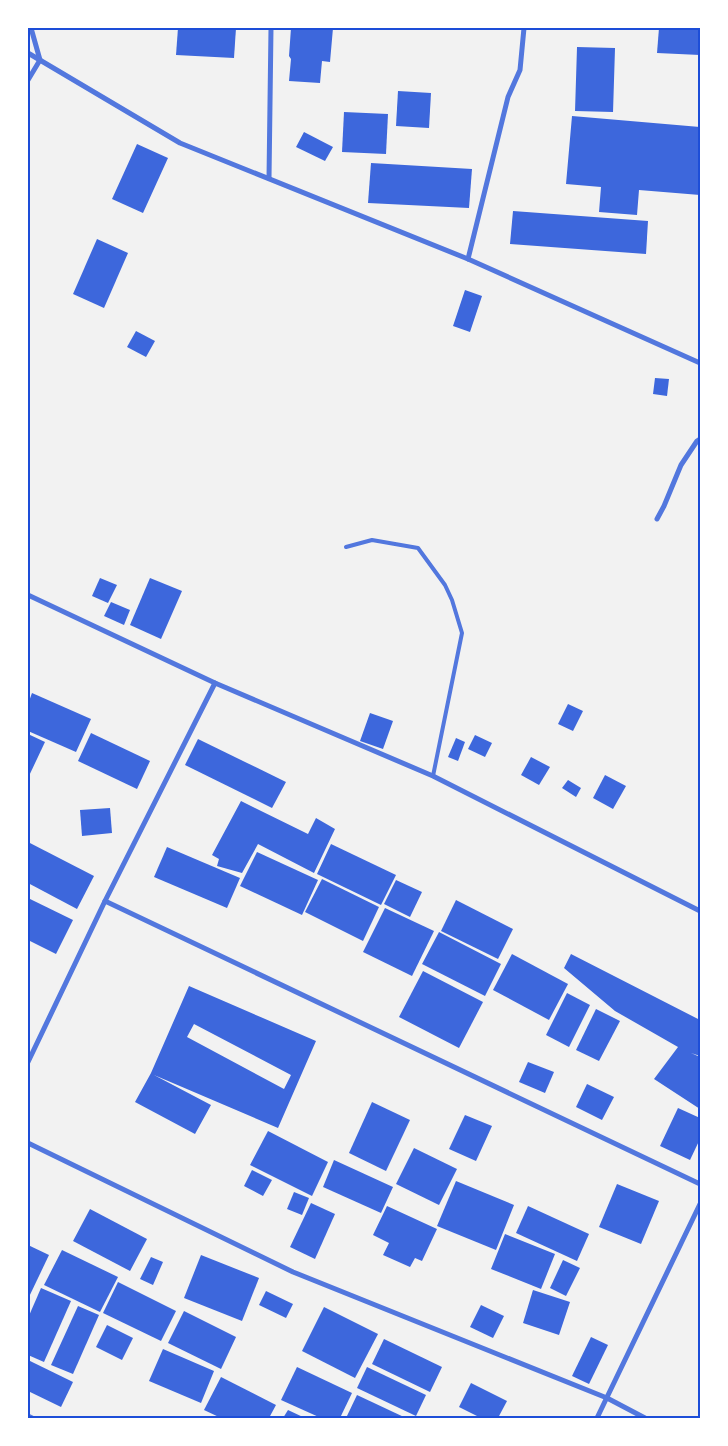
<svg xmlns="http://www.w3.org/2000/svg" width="728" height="1446" font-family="Raleway,sans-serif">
<rect width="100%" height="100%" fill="#f2f2f2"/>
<!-- building -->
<g fill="#3d67dc" fill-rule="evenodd">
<polygon points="178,28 236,28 234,58 176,55"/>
<polygon points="291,28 333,28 330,62 322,61 320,83 289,81 291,59 289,56"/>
<polygon points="659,28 700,28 700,55 657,53"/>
<polygon points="577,47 615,48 613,112 575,111"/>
<polygon points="398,91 431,93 429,128 396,126"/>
<polygon points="344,112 388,114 386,154 342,152"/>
<polygon points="572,116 700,127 700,195 639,190 637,215 599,212 601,187 566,184"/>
<polygon points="304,132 333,147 325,161 296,147"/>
<polygon points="137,144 168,158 143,213 112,199"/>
<polygon points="371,163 472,169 469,208 368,203"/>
<polygon points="513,211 648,221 646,254 510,244"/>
<polygon points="97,239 128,253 104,308 73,294"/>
<polygon points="465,290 482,296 470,332 453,326"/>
<polygon points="136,331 155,341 146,357 127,347"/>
<polygon points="655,378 669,379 667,396 653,394"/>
<polygon points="100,578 117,585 108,603 92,596"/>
<polygon points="150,578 182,591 161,639 130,625"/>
<polygon points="111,602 130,610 124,625 104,616"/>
<polygon points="32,693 91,719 76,752 28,731 28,704"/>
<polygon points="568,704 583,711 573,731 558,724"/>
<polygon points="370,713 393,721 383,749 360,741"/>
<polygon points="91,733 150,761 137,789 78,761"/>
<polygon points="28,734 45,742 28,778"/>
<polygon points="475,735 492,743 485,757 468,749"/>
<polygon points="456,738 465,742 458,761 448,757"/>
<polygon points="198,739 286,782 272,808 185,765"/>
<polygon points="531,757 550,767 539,785 521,775"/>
<polygon points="605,775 626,786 613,809 593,798"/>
<polygon points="568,780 581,788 576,797 562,788"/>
<polygon points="241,801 308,834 316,818 335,829 314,873 258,844 242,873 217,866 219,859 212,855"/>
<polygon points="110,808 112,833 82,836 80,810"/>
<polygon points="28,842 94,876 77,909 28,883"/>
<polygon points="331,844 396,875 381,905 317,874"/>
<polygon points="167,847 240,878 227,908 154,877"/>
<polygon points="257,852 318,880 302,915 240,886"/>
<polygon points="322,879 379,907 363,941 305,912"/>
<polygon points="396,880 422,892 410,917 384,904"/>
<polygon points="28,898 73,920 56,954 28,940"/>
<polygon points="456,900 513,929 498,959 441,931"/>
<polygon points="385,908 434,931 412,976 363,952"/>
<polygon points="439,932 501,964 485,996 422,964"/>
<polygon points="512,954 568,984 549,1020 493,990"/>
<polygon points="571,954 700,1020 700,1056 691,1053 700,1057 700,1109 654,1079 678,1047 615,1011 564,968"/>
<polygon points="423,971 483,1002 459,1048 399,1017"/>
<path d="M189 986 316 1041 278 1128 154 1075 211 1105 195 1134 135 1102 151 1073ZM194 1024 291 1075 284 1089 187 1037Z"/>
<polygon points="567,993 590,1005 569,1047 546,1035"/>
<polygon points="596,1009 620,1021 599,1061 576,1050"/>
<polygon points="528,1062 554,1072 545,1093 519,1082"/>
<polygon points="587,1084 614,1097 602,1120 576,1107"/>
<polygon points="372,1102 410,1120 386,1171 349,1153"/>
<polygon points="678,1108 700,1118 700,1139 690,1160 660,1146"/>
<polygon points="465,1115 492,1126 476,1161 449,1149"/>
<polygon points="268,1131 328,1162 312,1196 250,1165"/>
<polygon points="414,1148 457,1169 439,1205 396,1184"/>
<polygon points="334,1160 393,1187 381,1213 323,1187"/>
<polygon points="252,1170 272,1180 263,1196 244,1186"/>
<polygon points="456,1181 514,1205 496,1250 437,1226"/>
<polygon points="617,1184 659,1201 641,1244 599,1227"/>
<polygon points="294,1192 309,1198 302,1215 287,1209"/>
<polygon points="311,1203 335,1214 315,1259 290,1247"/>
<polygon points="387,1206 437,1229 422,1261 415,1258 410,1267 383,1255 389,1243 373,1235"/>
<polygon points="528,1206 589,1234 577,1261 516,1233"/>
<polygon points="90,1209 147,1239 130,1271 73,1241"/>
<polygon points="505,1234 555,1254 541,1289 491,1269"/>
<polygon points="28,1245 49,1255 28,1299"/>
<polygon points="62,1250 118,1277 100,1312 44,1285"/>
<polygon points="201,1255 259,1278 242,1321 184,1298"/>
<polygon points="151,1257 163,1262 153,1285 140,1279"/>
<polygon points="563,1260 580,1268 566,1296 550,1288"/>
<polygon points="118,1282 176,1311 161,1341 103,1313"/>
<polygon points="41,1288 71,1301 44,1362 28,1355 28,1318"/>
<polygon points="533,1290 570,1302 559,1335 523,1323"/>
<polygon points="266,1291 293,1304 286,1318 259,1305"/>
<polygon points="481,1305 504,1316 493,1338 470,1327"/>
<polygon points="78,1306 99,1315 73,1374 51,1365"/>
<polygon points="324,1307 378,1334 355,1378 302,1351"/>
<polygon points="184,1311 236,1337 221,1369 168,1343"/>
<polygon points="107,1325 133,1338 122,1360 96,1347"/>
<polygon points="591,1337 608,1345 589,1384 572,1376"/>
<polygon points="384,1339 442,1367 430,1392 372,1364"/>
<polygon points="163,1349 214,1371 201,1403 149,1381"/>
<polygon points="28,1360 73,1382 61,1407 28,1391"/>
<polygon points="297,1367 352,1393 340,1418 321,1418 281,1400"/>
<polygon points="367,1367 426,1395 416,1416 357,1388"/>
<polygon points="221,1377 276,1405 269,1418 221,1418 204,1410"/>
<polygon points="471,1383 507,1401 498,1418 481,1418 459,1407"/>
<polygon points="357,1395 406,1418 346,1418"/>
<polygon points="288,1410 305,1418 283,1418"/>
</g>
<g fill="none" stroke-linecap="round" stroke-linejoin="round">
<!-- service -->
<polyline stroke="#5277de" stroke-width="4" points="346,547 372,540 418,548 445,585 452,600 462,633 433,776"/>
<!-- minor -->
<g stroke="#5277de" stroke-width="5">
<polyline points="28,53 180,143 468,259 700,363"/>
<polyline points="28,80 40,60 31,28"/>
<polyline points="269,178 271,28"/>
<polyline points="468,259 508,97 520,70 524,28"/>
<polyline points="657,519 664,506 681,465 697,441 700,439"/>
<polyline points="28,595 215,683 433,776 700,911"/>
<polyline points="105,901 700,1184"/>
<polyline points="28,1062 105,901 215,683"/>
<polyline points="28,1143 293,1272 607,1398 645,1418"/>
<polyline points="28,1416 32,1418"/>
<polyline points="597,1418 700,1204"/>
</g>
</g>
<!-- border -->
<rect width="728" height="1446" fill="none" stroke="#ffffff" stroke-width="58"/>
<rect x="29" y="29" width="670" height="1388" fill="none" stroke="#1d4ed8" stroke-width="2"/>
</svg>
